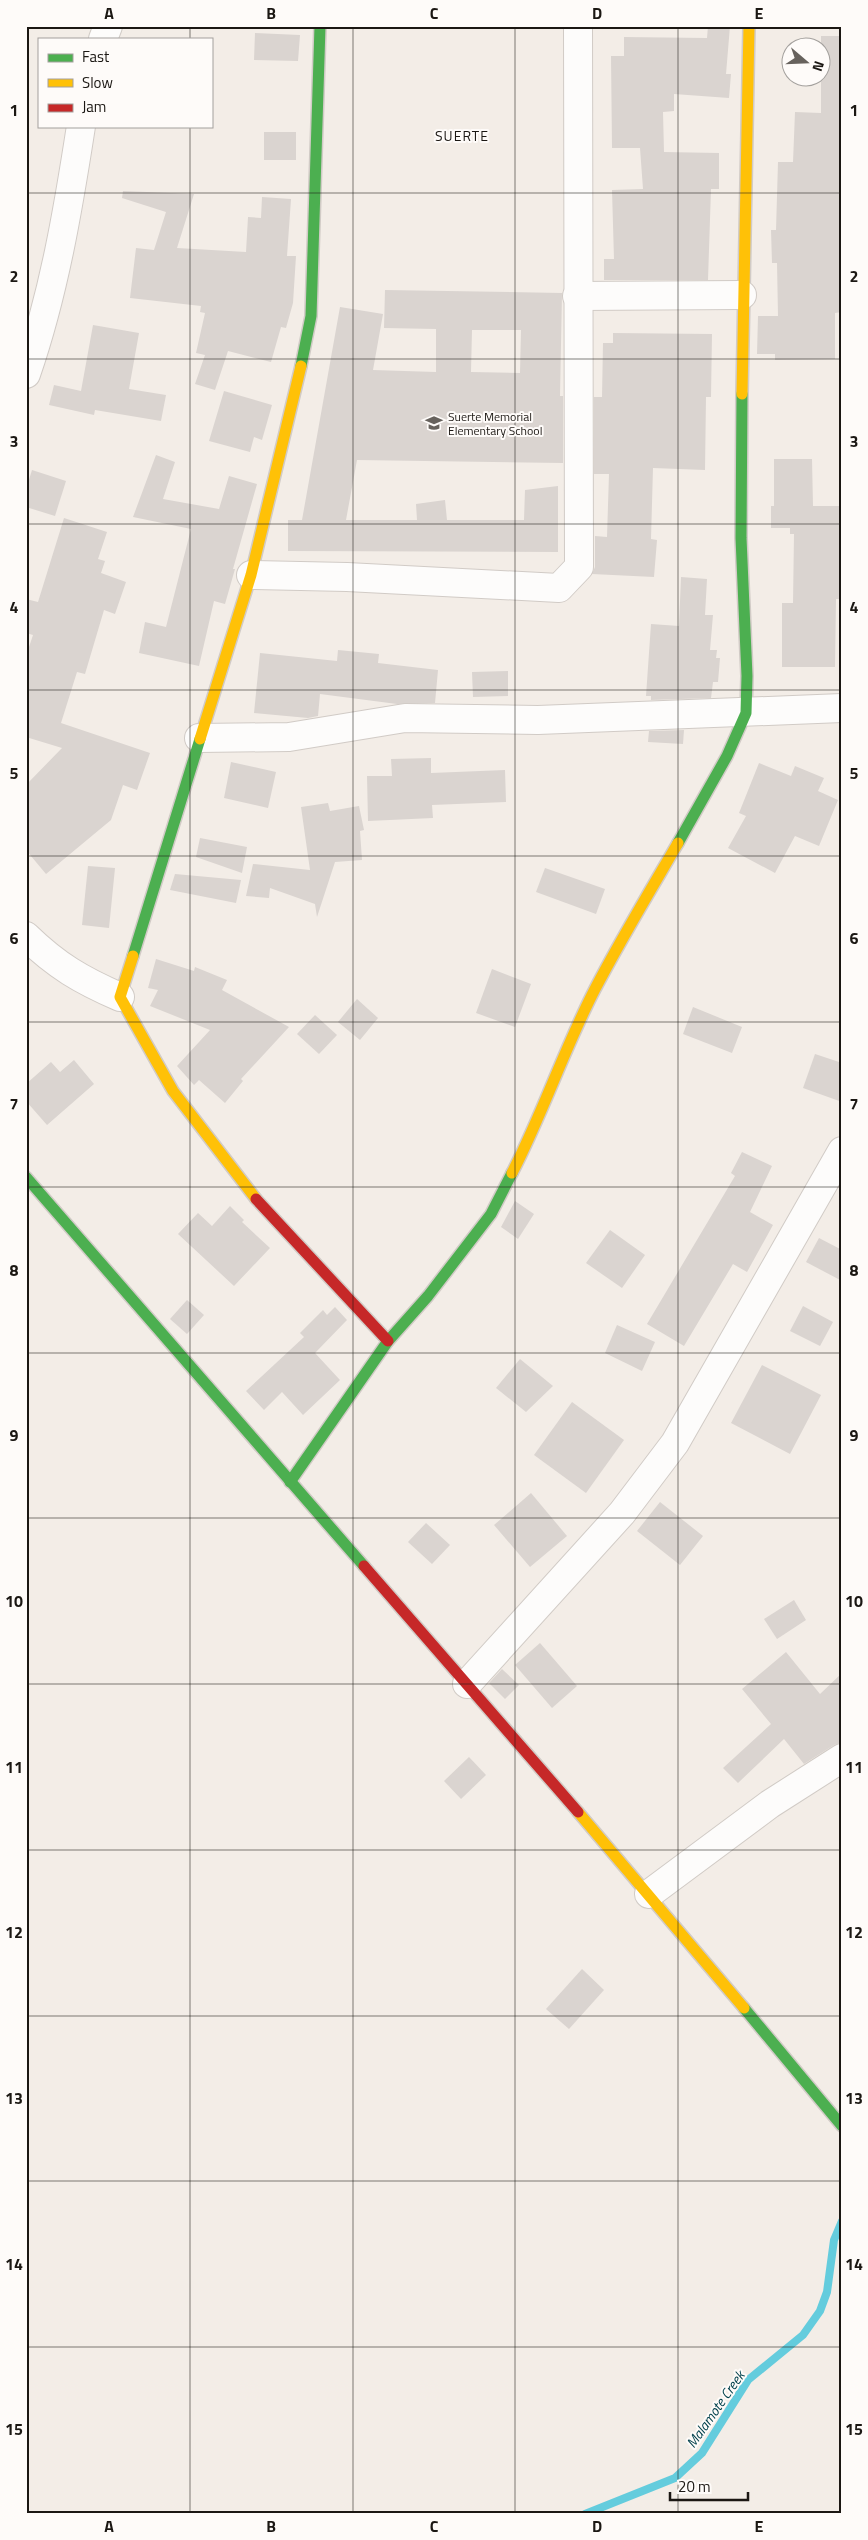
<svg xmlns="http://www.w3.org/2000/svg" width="868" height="2540" font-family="'Titillium Web',sans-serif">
<rect width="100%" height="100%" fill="#f3ede7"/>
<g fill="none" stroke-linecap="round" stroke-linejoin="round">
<!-- stream -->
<polyline stroke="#64ccdd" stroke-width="8" points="585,2514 675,2478 702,2453 748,2380 803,2335 820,2311 827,2292 834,2240 842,2221"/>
</g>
<!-- building -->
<g fill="#dad4d0" fill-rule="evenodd">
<polygon points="708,26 730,26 726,74 731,74 729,98 674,94 674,111 663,112 664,152 719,153 719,189 711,189 708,280 604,280 604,259 614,259 612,190 643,189 640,148 612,148 611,56 624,56 624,37 707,38"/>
<polygon points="255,33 300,35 298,61 254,60"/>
<polygon points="821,36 842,36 842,312 835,313 835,359 775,360 775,354 757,354 758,316 778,316 777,263 772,263 771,230 776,230 778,162 793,162 795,112 821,113"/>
<rect x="264" y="132" width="32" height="28"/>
<polygon points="123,191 194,194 177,248 246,252 248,217 261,218 262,197 291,199 287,256 296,256 293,303 286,328 281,327 271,362 228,351 215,390 195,384 205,355 196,353 205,313 200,312 201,306 130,298 136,248 154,250 166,212 122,198"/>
<path d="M385 290 562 293 560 396H563V463L357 460 346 520H417L416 504 445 500 447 520H524L525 490 558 486V552L288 551V520H302L340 307 383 314 373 370 436 372V329L384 328ZM472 330H521L520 373 471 372Z"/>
<polygon points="93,325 139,333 129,389 166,395 161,421 95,410 94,415 49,405 54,385 81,391"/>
<polygon points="613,333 712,334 711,397 706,397 705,470 653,468 651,539 657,540 654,577 592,574 595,567 595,536 607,537 609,474 594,474 594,397 602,397 603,343 613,343"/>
<polygon points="224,391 272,405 262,440 254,437 250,452 209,441"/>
<polygon points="156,455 175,462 163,499 219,509 229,476 257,484 233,569 235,569 225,604 214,601 199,666 139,653 145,622 166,627 191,529 133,517"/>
<polygon points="774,459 812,459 813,506 842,506 842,599 836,599 835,667 782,667 782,603 793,603 794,534 790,534 790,528 771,528 771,506 774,506"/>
<polygon points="32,470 66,481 55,516 26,507 26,489"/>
<polygon points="64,518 107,532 98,559 105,561 101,573 126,582 115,614 104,610 85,674 77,672 61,723 150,753 137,790 123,785 111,820 46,874 26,850 26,785 62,748 26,737 26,656 33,635 26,633 26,599 38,602"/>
<polygon points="681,577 707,579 705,615 713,615 710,650 717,650 716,658 720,658 718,682 713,682 711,698 651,700 651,696 646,696 651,624 679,626"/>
<polygon points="338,650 379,654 378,663 438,670 435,703 397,704 320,694 318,716 308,718 254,713 260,653 337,661"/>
<polygon points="508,671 508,696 473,697 472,672"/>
<polygon points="684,730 683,744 648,742 649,731"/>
<polygon points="431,758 431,773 505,770 506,802 432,805 433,818 368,821 367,776 392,776 391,759"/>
<polygon points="231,762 276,772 268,808 224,798"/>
<polygon points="759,763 791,776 795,766 824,778 818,791 838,800 819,846 795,836 775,873 728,848 746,816 739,813"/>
<polygon points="328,803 330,811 359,806 364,830 360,831 362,860 335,862 317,917 315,904 270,888 269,898 246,896 253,864 310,870 301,807"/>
<polygon points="200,838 247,847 242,873 196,857"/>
<polygon points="88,866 115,868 109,928 82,925"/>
<polygon points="545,868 605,889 596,914 536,892"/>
<polygon points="175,874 241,880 236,903 170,890"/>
<polygon points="156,959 194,971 195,967 227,980 222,990 289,1027 241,1079 243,1081 225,1103 199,1080 194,1085 177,1066 210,1030 150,1006 158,990 148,988"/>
<polygon points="492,969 531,984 515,1027 476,1013"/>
<polygon points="357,999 378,1018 360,1040 338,1022"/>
<polygon points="693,1007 742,1027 732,1053 683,1034"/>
<polygon points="315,1015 337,1035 319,1054 297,1034"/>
<polygon points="815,1054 842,1063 842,1102 803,1088"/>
<polygon points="74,1060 94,1084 47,1125 26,1101 26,1084 51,1062 60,1072"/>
<polygon points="742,1152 772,1166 750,1212 773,1225 747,1272 733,1264 684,1346 647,1324 735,1176 731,1173"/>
<polygon points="515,1201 534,1214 518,1239 501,1227"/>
<polygon points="230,1206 244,1220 242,1222 270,1248 234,1286 178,1234 198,1213 212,1226"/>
<polygon points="610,1230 645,1255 622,1288 586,1263"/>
<polygon points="819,1238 842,1250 842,1281 806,1262"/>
<polygon points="187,1300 204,1315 187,1334 170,1319"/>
<polygon points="803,1306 833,1322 820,1346 790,1331"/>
<polygon points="335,1307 347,1320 315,1353 340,1380 303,1415 282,1392 264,1410 246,1391 304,1337 300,1333 323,1310 327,1315"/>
<polygon points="617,1325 655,1342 642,1371 605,1353"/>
<polygon points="520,1359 553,1386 526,1412 496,1388"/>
<polygon points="762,1365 821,1395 790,1454 731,1423"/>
<polygon points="572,1402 624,1440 586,1493 534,1455"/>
<polygon points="531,1493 567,1536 530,1567 494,1525"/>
<polygon points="660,1502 703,1536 680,1565 637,1531"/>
<polygon points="426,1523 450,1545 432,1564 408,1542"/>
<polygon points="794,1600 806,1620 777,1639 764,1619"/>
<polygon points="540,1643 577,1686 552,1708 515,1665"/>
<polygon points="786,1652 820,1694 842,1673 842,1742 834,1745 804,1764 784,1739 738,1783 723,1768 771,1724 742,1689"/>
<polygon points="502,1669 519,1685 505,1699 489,1683"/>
<polygon points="469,1757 486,1775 461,1799 444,1781"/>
<polygon points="582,1969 604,1990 569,2029 546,2009"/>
</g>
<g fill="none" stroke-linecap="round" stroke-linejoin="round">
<!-- street casing -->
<g stroke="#d1cbc6" stroke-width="30">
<g id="street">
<polyline points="103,39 108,26"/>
<polyline points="577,296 742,295"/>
<path d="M26 374C54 293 68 210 81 126"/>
<polyline points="251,575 347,577 559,588 579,567 578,26"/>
<polyline points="199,738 289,737 405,718 538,720 842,708"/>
<path d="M26 936C57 966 81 980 120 997"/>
<polyline points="467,1684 622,1513 675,1443 842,1151"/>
<polyline points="649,1894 770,1804 842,1758"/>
</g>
</g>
<!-- fast casing -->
<g stroke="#d1cbc6" stroke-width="14">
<g id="fast">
<polyline points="301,366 311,316 320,26"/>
<polyline points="678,843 727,756 746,713 747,676 741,538 742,394"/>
<polyline points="133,956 200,739"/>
<polyline points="26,1177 364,1566"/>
<polyline points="290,1482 388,1341 428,1296 491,1214 512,1173"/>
<polyline points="744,2008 842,2126"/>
</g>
</g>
<!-- slow casing -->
<g stroke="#d1cbc6" stroke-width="14">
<g id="slow">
<polyline points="742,394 749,26"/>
<polyline points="200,739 251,575 301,366"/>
<polyline points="133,956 120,997 173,1091 256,1199"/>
<path d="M512 1173C543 1113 564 1049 595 989 621 939 650 891 678 843"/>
<polyline points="578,1812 744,2008"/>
</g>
</g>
<!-- jam casing -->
<g stroke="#d1cbc6" stroke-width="14">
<g id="jam">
<polyline points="256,1199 388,1341"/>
<polyline points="364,1566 578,1812"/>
</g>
</g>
<!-- street -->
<use href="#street" stroke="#fdfcfb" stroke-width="28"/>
<!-- fast -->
<use href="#fast" stroke="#4caf50" stroke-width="11"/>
<!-- slow -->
<use href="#slow" stroke="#ffc107" stroke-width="11"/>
<!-- jam -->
<use href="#jam" stroke="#c62828" stroke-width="11"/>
</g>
<!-- grid -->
<path fill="none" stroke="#1b1713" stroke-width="1" stroke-opacity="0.55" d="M190 26V39M353 26V2514M515 26V2514M678 26V2514M190 126V2514M26 193H842M26 359H842M26 524H842M26 690H842M26 856H842M26 1022H842M26 1187H842M26 1353H842M26 1518H842M26 1684H842M26 1850H842M26 2016H842M26 2181H842M26 2347H842"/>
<!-- icons -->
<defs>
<g id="school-bare" transform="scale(1.35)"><path d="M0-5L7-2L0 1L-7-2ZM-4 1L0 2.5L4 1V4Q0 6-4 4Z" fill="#67625d" stroke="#fefbf9" stroke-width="2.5" paint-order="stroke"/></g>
</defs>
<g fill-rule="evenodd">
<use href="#school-bare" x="434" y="423"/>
</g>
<g text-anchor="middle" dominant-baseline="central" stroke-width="4" stroke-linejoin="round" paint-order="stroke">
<!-- poi labels -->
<g font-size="12" fill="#1b1713" stroke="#fefbf9" text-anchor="start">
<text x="448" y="416">Suerte Memorial<tspan x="448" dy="14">Elementary School</tspan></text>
</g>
<!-- neighbourhood labels -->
<g font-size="14" letter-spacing="1" fill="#1b1713" stroke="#fefbf9">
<text x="462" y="135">SUERTE</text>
</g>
<!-- water labels -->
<g font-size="14" font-style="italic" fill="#00404b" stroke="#fefbf9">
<text transform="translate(715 2409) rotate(-55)">Malamote Creek</text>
</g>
</g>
<!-- border -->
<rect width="868" height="2540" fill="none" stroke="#fefbf9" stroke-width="55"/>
<!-- legend -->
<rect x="38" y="38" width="175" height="90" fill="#fefbf9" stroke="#a3a09d"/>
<rect x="48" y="54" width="25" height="8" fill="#4caf50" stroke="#a3a09d"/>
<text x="82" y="62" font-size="15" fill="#1b1713">Fast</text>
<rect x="48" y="79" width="25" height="8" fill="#ffc107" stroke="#a3a09d"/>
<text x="82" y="88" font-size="15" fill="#1b1713">Slow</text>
<rect x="48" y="104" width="25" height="8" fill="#c62828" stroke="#a3a09d"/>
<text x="82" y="112" font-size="15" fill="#1b1713">Jam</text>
<!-- north arrow -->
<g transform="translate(806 62) rotate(109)"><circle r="24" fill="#fefbf9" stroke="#a3a09d"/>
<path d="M0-4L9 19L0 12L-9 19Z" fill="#67625d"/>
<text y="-8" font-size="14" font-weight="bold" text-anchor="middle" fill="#1b1713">N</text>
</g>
<!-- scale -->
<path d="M670 2492v8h78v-8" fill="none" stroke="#1b1713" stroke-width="2.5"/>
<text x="678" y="2492" font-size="15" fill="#1b1713" stroke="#fefbf9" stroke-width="4" paint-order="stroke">20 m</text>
<rect x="28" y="28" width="812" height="2484" fill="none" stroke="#1b1713" stroke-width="2"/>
<g font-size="16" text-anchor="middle" font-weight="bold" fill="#1b1713">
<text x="109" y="19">A</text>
<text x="271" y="19">B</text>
<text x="434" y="19">C</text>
<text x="597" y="19">D</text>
<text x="759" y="19">E</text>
<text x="14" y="116">1</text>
<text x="854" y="116">1</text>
<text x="14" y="282">2</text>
<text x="854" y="282">2</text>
<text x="14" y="447">3</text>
<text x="854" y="447">3</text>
<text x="14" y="613">4</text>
<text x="854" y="613">4</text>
<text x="14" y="779">5</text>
<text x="854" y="779">5</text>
<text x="14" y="944">6</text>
<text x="854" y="944">6</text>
<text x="14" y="1110">7</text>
<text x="854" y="1110">7</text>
<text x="14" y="1276">8</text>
<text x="854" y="1276">8</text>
<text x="14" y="1441">9</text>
<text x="854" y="1441">9</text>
<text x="14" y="1607">10</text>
<text x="854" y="1607">10</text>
<text x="14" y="1773">11</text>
<text x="854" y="1773">11</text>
<text x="14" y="1938">12</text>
<text x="854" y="1938">12</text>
<text x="14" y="2104">13</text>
<text x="854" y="2104">13</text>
<text x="14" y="2270">14</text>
<text x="854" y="2270">14</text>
<text x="14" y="2435">15</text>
<text x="854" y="2435">15</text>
<text x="109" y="2532">A</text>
<text x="271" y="2532">B</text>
<text x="434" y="2532">C</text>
<text x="597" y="2532">D</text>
<text x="759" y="2532">E</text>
</g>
</svg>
